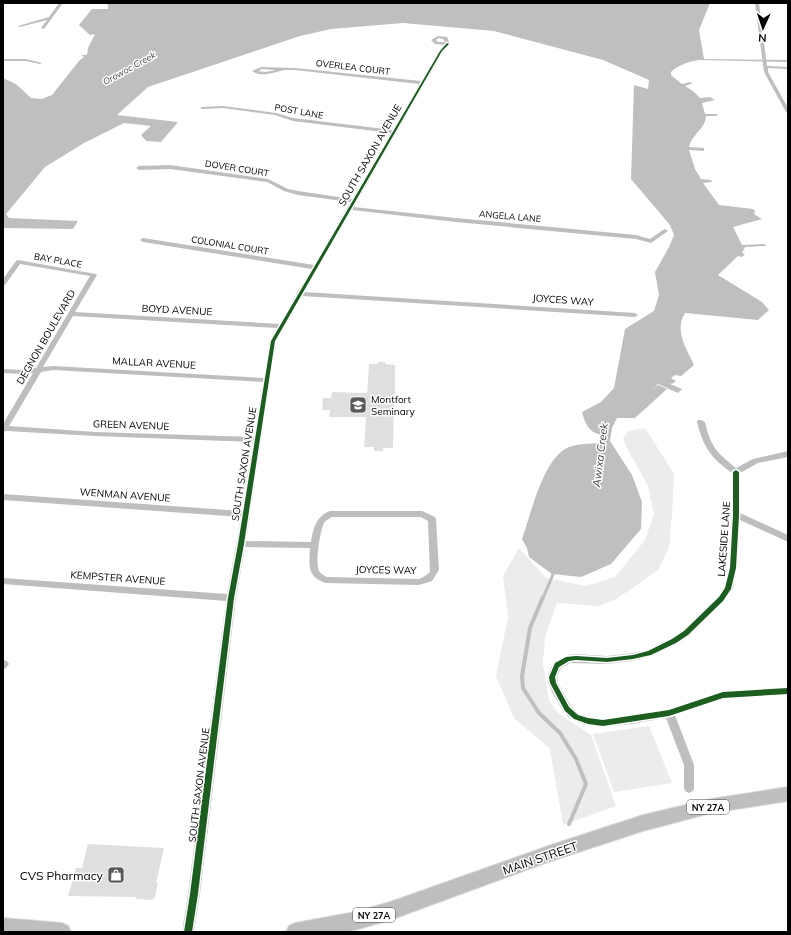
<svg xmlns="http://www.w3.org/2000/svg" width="791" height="935" font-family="Mulish,sans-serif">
<rect width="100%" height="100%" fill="#fff"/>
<!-- green -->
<g fill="#ececec">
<polygon points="645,428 674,474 672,516 669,547 658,570 618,598 600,606 557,603 545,637 543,664 549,700 558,713 591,735 616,806 563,825 550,749 514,718 496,676 508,617 503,576 519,548 546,578 586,586 615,577 645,540 654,514 648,486 628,450 623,439 628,431"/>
<polygon points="649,726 672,783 614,792 593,734"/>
</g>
<!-- water -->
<path fill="#bfbfbf" d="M105 3H710L699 30 704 59 788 60V62L700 60C690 61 678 65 671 72V75L682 84 690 82 693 83 685 86 693 91 700 98 710 97 715 100 702 103 705 114H717V116H706C706 128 692 134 689 147L704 148V151L689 150 695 169 701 179 711 180 712 182 703 183 719 205 753 209 755 211 754 214 762 219 733 227 742 245 765 244 766 246 745 247 742 253 745 254 742 257 738 256 718 275 762 302 769 310 758 320 685 313C674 330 686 348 694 365L681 376 675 375 671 378 676 381 672 384 668 383 682 389 678 393 658 384 652 390 658 385 667 389 635 418H617L612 428 610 441 632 475 642 502 641 529 611 564 581 577 552 574 529 557 527 548 522 539C531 514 542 463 565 449 575 443 590 444 601 443V435C588 432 585 423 582 412L601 402 614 388 625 329 654 311 659 295 655 272 669 247 674 235 670 225 631 179 634 85 648 89 649 80 603 60 494 31 403 23 331 29 300 36 148 87 117 115 178 122 161 142 146 141 141 135 151 126 124 123 84 143 45 167 6 214 9 218 78 221 73 229 3 228V78L16 84 31 98 42 99 52 95 79 61 84 57 81 55H87L88 48 95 34 90 35 79 25 92 9H108V5Z"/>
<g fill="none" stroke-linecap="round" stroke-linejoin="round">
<!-- stream-far1 -->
<polyline stroke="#bfbfbf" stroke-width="3" points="543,598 554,572"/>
<!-- stream -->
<polyline stroke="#bfbfbf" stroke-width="4" points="543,597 530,628 522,676 523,688 539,713 560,733 576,759 586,784 569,824"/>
</g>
<!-- building -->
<g fill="#dfdfdf">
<polygon points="378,362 385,362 385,364 395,365 395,396 399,396 398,404 394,404 393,448 383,448 383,451 374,451 374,447 364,447 366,417 329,417 330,410 322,410 323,398 331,398 332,392 367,393 369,364 377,364"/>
<polygon points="88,844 164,848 156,883 158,883 155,897 152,900 136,899 136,897 68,896 76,868 82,868"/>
</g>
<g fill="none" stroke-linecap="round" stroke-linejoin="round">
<!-- primary casing -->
<g stroke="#dbdbdb" stroke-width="2">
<g id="primary">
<polygon points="788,787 788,801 711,813 643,831 551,861 390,920 355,930 344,932 286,932 289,926 295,923 355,912 390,902 551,845 643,815 711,799"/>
<polygon points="3,918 62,923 68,926 71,932 3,932"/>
</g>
</g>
<!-- minor -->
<g fill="#bebebe" fill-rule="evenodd">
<polygon points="59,3 63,3 44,29 41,28 47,20 20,27 18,26 49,17"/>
<polygon points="755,3 759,3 767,66 788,67 788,69 768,68 768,72 788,108 788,113 786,112 764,72"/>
<path d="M438 36 447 37 450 44 443 52 354 207 456 218 636 235 650 239 663 230 665 229 668 231 651 243 636 239 456 222 352 210 304 292 635 313 638 315 635 317 302 296 276 341 246 541 311 542C313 529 316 516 330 511H422L435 517 436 519 439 570 432 581 419 585 326 583C307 577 309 565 310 548L245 547 236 598 200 894 194 932H182L188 894 226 601 3 584V578L227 594 241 517 3 500V494L242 511 253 442 95 436 6 431 3 432V424L33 373 23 374 3 373V369L23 370 36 368 90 276 20 264 5 285 3 286V279L16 261 18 260 96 274 97 275 75 312 280 324 296 295V294L312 269 143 242 140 240 143 238 314 265 350 202 298 195 284 191 267 182 170 169 139 170 136 168 139 166 170 165 268 179 288 189 298 191 352 199 391 133 293 121 275 115 223 108 202 109 200 108 202 107 223 106 276 113 293 118 393 130 419 84 295 70C292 70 288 70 285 70 273 72 263 78 252 71L261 67 295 68 421 81 439 51 445 45 435 44 431 40ZM439 38 443 39 445 42H438L436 40ZM262 69 276 70 265 72 258 71ZM73 316 277 328 270 341 264 378 53 366 43 367ZM53 370 263 382 254 437 95 432 9 426 41 372ZM332 517H421L428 521 430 572 425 576 419 579 327 577C324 575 321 574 319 571 315 563 320 531 324 523 326 520 329 519 332 517Z"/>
<polygon points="3,59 26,59 42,63 40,64 26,61 3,61"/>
<path d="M698 420H701L705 422C711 447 716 452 736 468L753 459 788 451V457L758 463 740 473V513L788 535V542L740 520 737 568 733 589 724 601 689 636 677 644 652 656 633 661 607 664 570 663 561 668 557 677 558 683 571 706 579 714 588 717 603 719 669 709 723 691 788 687V695L723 699 675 715 694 765V788L693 791 689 793 685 791 684 788V765L666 718C639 722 597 734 573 720 564 715 561 707 556 699 547 682 544 680 554 662L568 655 576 654 607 656 633 653 647 650 671 638 683 630 718 597 724 588 729 568 732 515V473C710 457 704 448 697 422Z"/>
<polygon points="3,660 7,661 9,664 6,668 3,669"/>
</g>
<!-- primary -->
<use href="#primary" fill="#bebebe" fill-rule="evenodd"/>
<!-- cycleway casing -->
<g stroke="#fff" stroke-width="3">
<g id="cycleway">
<polygon points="447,43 449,44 442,51 275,341 244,544 234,598 198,894 192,932 184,932 190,894 228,598 238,544 271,341 440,51"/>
<polygon points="736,470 739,472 739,515 736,568 731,589 723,601 688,635 676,643 651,655 633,659 607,662 576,660 569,661 559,667 555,677 556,683 569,707 578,715 588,718 603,720 669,710 723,692 788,688 788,694 723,698 669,716 603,726 588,724 574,719 565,711 550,683 549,677 555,663 566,657 576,656 607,658 633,655 648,651 672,639 684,631 719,597 725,588 730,568 733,515 733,472"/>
</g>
</g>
<!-- cycleway -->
<use href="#cycleway" fill="#1b5e20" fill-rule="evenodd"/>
</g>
<!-- icons -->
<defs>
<g id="school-square" transform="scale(0.9)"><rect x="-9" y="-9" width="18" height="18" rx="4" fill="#595959" stroke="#fff"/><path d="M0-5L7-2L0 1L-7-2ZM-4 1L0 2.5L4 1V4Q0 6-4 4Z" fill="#fff"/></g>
<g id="shop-square" transform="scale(0.9)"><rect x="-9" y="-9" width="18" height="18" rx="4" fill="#595959" stroke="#fff"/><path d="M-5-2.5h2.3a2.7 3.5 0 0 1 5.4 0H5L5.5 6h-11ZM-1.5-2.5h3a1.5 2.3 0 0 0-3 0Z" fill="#fff"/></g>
</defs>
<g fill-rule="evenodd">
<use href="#school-square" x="358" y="405"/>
<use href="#shop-square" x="116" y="875"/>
</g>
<g text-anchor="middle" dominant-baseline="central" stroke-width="3" stroke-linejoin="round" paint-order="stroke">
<!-- far-street labels -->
<g font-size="9" fill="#000" stroke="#fff">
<text transform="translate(353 67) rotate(7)">OVERLEA COURT</text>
<text transform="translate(299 111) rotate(10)">POST LANE</text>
<text transform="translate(237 168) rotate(9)">DOVER COURT</text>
<text transform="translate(510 216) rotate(5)">ANGELA LANE</text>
<text transform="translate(230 245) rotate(9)">COLONIAL COURT</text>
<text transform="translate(58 260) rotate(10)">BAY PLACE</text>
</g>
<!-- far-water labels -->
<g font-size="9" font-style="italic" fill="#444" stroke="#fff">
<text transform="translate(129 68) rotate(-29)">Orowoc Creek</text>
</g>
<!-- shield labels -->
<g fill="#fff" stroke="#4c4c4c" stroke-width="1">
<rect x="687" y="800" width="42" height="14" rx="3"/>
<rect x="353" y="908" width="42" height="14" rx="3"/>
</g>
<g font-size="9" font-weight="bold" fill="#000">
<text x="708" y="807">NY 27A</text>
<text x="374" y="915">NY 27A</text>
</g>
<!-- street labels -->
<g font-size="10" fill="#000" stroke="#fff">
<text transform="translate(370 155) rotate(-60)">SOUTH SAXON AVENUE</text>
<text transform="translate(563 300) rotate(4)">JOYCES WAY</text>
<text transform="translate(177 310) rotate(3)">BOYD AVENUE</text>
<text transform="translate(46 337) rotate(-60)">DEGNON BOULEVARD</text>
<text transform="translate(154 363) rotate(3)">MALLAR AVENUE</text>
<text transform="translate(131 425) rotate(2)">GREEN AVENUE</text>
<text transform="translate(244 464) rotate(-81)">SOUTH SAXON AVENUE</text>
<text transform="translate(125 495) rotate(4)">WENMAN AVENUE</text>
<text transform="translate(724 539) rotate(-86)">LAKESIDE LANE</text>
<text transform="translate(386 570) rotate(1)">JOYCES WAY</text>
<text transform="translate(118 578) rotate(4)">KEMPSTER AVENUE</text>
<text transform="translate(199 785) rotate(-83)">SOUTH SAXON AVENUE</text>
</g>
<!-- poi labels -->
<g font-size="10" fill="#000" stroke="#fff" text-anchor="start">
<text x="371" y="399">Montfort<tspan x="371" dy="12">Seminary</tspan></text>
</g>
<!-- water labels -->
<g font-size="11" font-style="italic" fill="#444" stroke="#fff">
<text transform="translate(600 455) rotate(-83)">Awixa Creek</text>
</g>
<!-- near-street labels -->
<g font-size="12" fill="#000" stroke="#fff">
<text transform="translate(540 858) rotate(-19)">MAIN STREET</text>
</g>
<!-- near-poi labels -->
<g font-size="12" fill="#000" stroke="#fff" text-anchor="end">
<text x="103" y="875">CVS Pharmacy</text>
</g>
</g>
<!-- border -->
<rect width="791" height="935" fill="none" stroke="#000000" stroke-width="8"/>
<!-- north arrow -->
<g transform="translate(763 28) rotate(183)" stroke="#ffffff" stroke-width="3" paint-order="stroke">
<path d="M0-3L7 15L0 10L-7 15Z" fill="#000000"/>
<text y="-6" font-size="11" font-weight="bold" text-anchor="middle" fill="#000000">N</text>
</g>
</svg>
